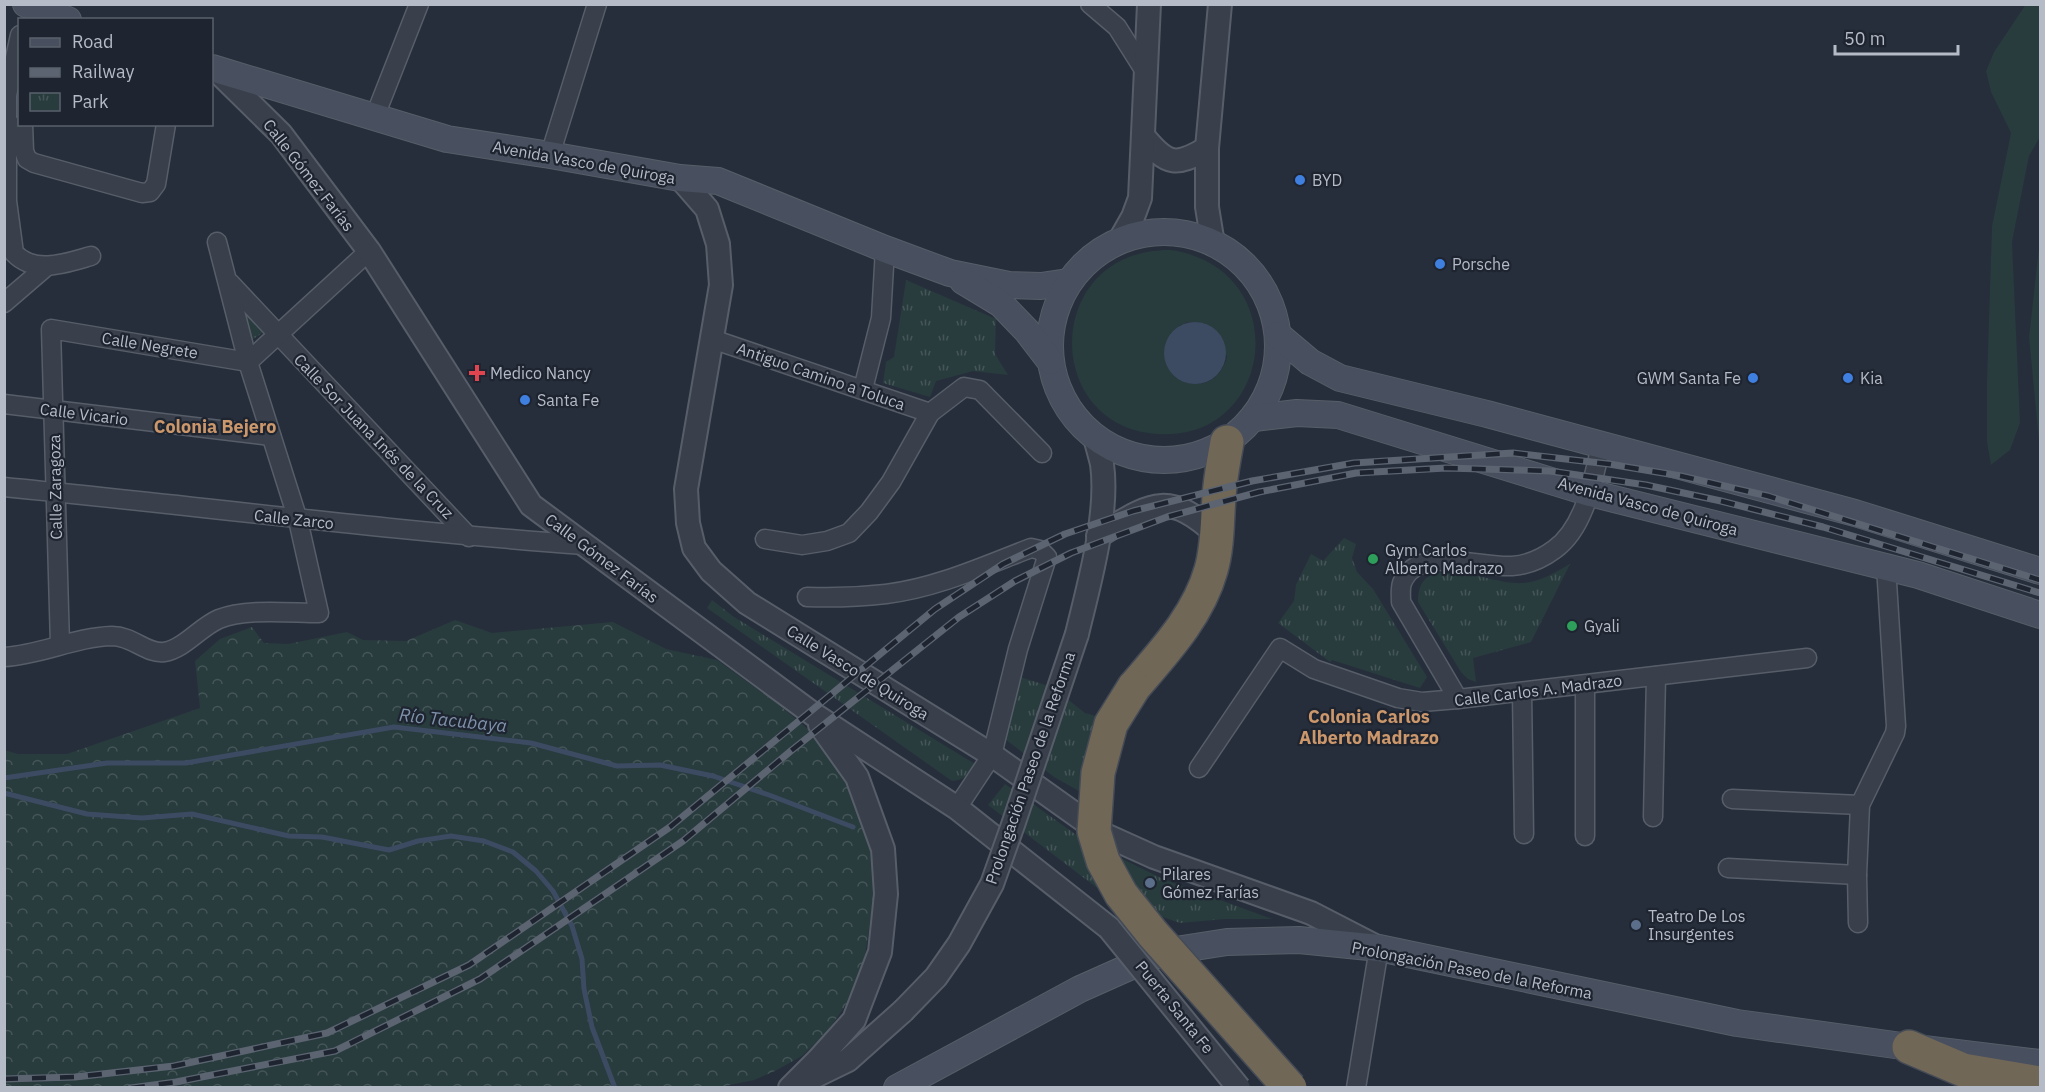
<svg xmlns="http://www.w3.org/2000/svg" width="2045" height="1092" font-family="'IBM Plex Sans',sans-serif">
<defs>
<pattern id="forest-crowns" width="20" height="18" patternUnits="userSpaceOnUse" patternTransform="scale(1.5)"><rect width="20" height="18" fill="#283b3d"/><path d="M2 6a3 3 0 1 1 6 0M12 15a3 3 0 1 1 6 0" fill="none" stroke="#455558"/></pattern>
<pattern id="park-tufts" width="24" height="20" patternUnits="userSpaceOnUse" patternTransform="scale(1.5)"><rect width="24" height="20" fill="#283b3d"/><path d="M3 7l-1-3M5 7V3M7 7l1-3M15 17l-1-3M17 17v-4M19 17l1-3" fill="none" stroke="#455558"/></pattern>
</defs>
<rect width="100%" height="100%" fill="#262e3b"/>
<!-- grass -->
<g fill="#283b3d" fill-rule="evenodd">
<polygon points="2026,4 2040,5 2040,137 2029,156 2012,242 2020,423 2010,450 1991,465 1987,442 1987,381 1992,226 2011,133 1991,92 1986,71 1994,52"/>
<polygon points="2040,239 2040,452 2029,337"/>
<path d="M1171 250C1296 269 1275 443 1157 434 1040 426 1043 248 1171 250ZM1188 322C1217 321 1218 334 1227 357 1219 384 1194 393 1172 374L1179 326Z"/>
</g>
<!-- forest -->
<polygon fill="url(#forest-crowns)" points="455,620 492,633 613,622 666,649 717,660 778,704 815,735 843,771 874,851 874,897 864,962 848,1002 827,1032 802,1056 775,1071 754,1080 720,1087 5,1087 4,750 18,754 67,754 200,708 195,661 220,639 252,627 264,643 288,644 347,632 363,640 406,641"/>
<!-- park -->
<g fill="url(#park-tufts)">
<polygon points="906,280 996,319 995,354 1008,375 973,371 936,381 930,397 883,383 886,362 894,357"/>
<polygon points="250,307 269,329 247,343 239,314"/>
<polygon points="1344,538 1356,544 1352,558 1357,572 1373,589 1427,677 1420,688 1332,660 1330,662 1278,623 1294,601 1296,585 1311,554 1323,561"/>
<path d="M1570 564 1531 642 1473 658 1476 682 1468 679 1461 672 1418 602C1417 546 1491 586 1523 583 1540 582 1556 572 1570 564Z"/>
<path d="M712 600 734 617 975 764C969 775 964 780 952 781L707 608Z"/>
<polygon points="1020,677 1052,687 1085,713 1110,720 1106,806 1054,777 1005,739"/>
<polygon points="1005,784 1082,839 1163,879 1272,919 1225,919 1180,923 1113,900 988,805"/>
</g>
<!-- water -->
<circle fill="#3d4b62" cx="1195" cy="353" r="31"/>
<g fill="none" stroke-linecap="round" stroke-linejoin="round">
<!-- stream -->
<g stroke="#3d4b62" stroke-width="5">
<polyline points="4,778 107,763 186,763 394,727 531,743 617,766 660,765 713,776 769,795 853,827"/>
<polyline points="4,793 87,814 142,818 192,814 289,836 322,837 389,850 418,841 451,836 484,841 513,852 536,871 553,891 572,926 582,959 584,989 592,1027 615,1088"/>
</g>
<!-- minor casing -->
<g stroke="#575e69" stroke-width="21">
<g id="minor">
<polyline points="1090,4 1117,27 1146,73"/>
<path d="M20 35 7 95V201L14 253C35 275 66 263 91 256"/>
<polyline points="375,116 419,4"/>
<polyline points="23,124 24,151 27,159 34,163 142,193 150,192 156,184 166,124"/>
<polyline points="550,155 597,4"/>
<polyline points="230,283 469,537"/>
<polyline points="4,303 47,266"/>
<polyline points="712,339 930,413"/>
<polyline points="863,389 881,318 885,249"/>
<polyline points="4,404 271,436"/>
<path d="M4 487C198 506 391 531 585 545"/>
<polyline points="765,539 802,545 827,541 849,533 869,512 891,482 930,413 964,387 980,390 1042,453"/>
<path d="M807 597C834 598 860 597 886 594 936 588 984 566 1031 548L1040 550 1047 557 1018 649 992 755 957 808"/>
<polyline points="60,645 51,329 248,362 369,251"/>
<path d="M4 657C41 655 75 637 112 636 133 636 146 654 164 652 184 649 200 627 219 619 246 608 290 613 319 613L298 520 248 362 217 242"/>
<polyline points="1585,685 1585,836"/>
<polyline points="1522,692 1524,834"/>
<path d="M1458 699 1401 602C1401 596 1400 589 1402 583 1417 544 1481 568 1512 566 1527 565 1543 558 1555 549 1585 527 1593 479 1601 446"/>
<polyline points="1199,768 1280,648 1314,669 1398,698 1422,702 1458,699 1807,658"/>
<polyline points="1732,799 1860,805"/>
<polyline points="1653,817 1656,676"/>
<polyline points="1728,868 1857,875"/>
<polyline points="1858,923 1857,875 1860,805 1895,733 1896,726 1886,566"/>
<polyline points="1356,1088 1379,948"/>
</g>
</g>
<!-- tertiary casing -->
<g stroke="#575e69" stroke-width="26">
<g id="tertiary">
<polyline points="215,69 281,134 369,251 531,505 813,714 957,808 1109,928"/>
<path d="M1144 137C1167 165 1176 167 1207 148"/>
<polyline points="680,178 707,209 718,244 721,285 686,489 688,523 694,548 711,571 747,603 992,755 1103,834 1154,857 1311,913 1375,946"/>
<polyline points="1120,240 1133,217 1140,198 1149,4"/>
<polyline points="1213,244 1207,207 1207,148 1220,4"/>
<path d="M1098 536C1149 505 1167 488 1217 535"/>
<path d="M1077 634C1089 584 1109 514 1102 464 1100 455 1097 446 1095 437"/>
<polyline points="805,1081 848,1060 903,1011"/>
<polyline points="790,1088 818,1060 854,1020 880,952 886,894 883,849 857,777 820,725"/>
</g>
</g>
<!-- secondary casing -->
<g stroke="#575e69" stroke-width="28">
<g id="secondary">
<polyline points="26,4 68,20"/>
<polyline points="212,68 447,139 550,155 680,178 718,181 885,249 950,273 1009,285 1041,286 1068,282"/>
<circle cx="1164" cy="346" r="114"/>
<polyline points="963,281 1001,304 1027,331 1050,361"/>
<polyline points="1278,335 1310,362 1340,378 1487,414 1855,513 2040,571"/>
<polyline points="1254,418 1297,413 1338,415 1590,493 1918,575 2040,615"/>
<polyline points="897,1088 1080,989 1163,952 1227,942 1299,940 1379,948 1737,1023 1909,1047 2040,1063"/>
</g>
</g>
<!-- motorway casing -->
<g stroke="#444b56" stroke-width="36">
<g id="motorway">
<path d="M1134 687C1164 652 1198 616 1211 570 1218 546 1217 521 1219 497 1220 478 1224 460 1227 442"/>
<polyline points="1909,1047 1963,1070 2040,1083"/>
</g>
</g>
<!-- minor -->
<use href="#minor" stroke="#39404b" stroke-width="18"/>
<!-- tertiary -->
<use href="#tertiary" stroke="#39404b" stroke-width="22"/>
<!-- secondary -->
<use href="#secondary" stroke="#484f5e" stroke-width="26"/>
<!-- motorway -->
<use href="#motorway" stroke="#716757" stroke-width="33"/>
<!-- rail casing -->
<g stroke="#5c6472" stroke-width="7">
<g id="rail">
<polyline points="4,1079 75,1077 174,1066 327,1033 469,965 670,827 935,609 1003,564 1065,534 1133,511 1252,481 1354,463 1513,453 1609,464 1681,476 1768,496 2040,580"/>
<polyline points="131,1088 176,1082 335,1051 480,979 683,841 792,750 959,617 1015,581 1071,553 1167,517 1259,492 1356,473 1446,468 1550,471 1646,485 1721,501 1823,527 2040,593"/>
</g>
</g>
<!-- rail -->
<use href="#rail" stroke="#1e2530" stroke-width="4.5" stroke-dasharray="14" stroke-linecap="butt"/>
<!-- tertiary-bridge casing -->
<g stroke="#575e69" stroke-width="26" stroke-linecap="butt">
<g id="tertiary-bridge">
<polyline points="1109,928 1239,1088"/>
<polyline points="903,1011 936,977 959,944 992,884 1014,822 1077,634"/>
</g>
</g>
<!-- motorway-bridge casing -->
<g stroke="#444b56" stroke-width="36" stroke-linecap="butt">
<polyline id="motorway-bridge" points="1134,687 1111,724 1098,773 1094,831 1103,861 1121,894 1153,934 1290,1088"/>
</g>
<!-- tertiary-bridge -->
<use href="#tertiary-bridge" stroke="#39404b" stroke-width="22"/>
<!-- motorway-bridge -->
<use href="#motorway-bridge" stroke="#716757" stroke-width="33"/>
</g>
<!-- markers -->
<g fill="#3f7fe0" stroke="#1e2530" stroke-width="2">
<circle cx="1300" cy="180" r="6"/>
<circle cx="1440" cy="264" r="6"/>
<circle cx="1753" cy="378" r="6"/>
<circle cx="1848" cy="378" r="6"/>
<circle cx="525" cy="400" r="6"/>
</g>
<path fill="#e0444e" stroke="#1e2530" stroke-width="2" d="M474 364h6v6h6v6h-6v6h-6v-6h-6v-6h6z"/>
<g fill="#2e9e5b" stroke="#1e2530" stroke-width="2">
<circle cx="1373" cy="559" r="6"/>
<circle cx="1572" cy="626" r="6"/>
</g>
<g fill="#5c6f8a" stroke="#1e2530" stroke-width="2">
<circle cx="1150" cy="883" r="6"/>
<circle cx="1636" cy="925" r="6"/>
</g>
<g text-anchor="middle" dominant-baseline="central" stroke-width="4.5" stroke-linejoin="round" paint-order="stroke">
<!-- street labels -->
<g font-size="16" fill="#b5bbc7" stroke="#1e2530">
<text transform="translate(584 162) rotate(10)">Avenida Vasco de Quiroga</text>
<text transform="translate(309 175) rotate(52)">Calle Gómez Farías</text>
<text transform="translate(150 345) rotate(9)">Calle Negrete</text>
<text transform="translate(821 376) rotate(19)">Antiguo Camino a Toluca</text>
<text transform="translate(84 414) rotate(7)">Calle Vicario</text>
<text transform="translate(374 436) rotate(46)">Calle Sor Juana Inés de la Cruz</text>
<text transform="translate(55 487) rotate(-91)">Calle Zaragoza</text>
<text transform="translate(1648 506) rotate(15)">Avenida Vasco de Quiroga</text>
<text transform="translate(294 519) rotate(6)">Calle Zarco</text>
<text transform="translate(602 558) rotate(37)">Calle Gómez Farías</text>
<text transform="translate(858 672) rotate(32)">Calle Vasco de Quiroga</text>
<text transform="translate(1538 690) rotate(-7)">Calle Carlos A. Madrazo</text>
<text transform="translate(1030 768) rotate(-71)">Prolongación Paseo de la Reforma</text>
<text transform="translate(1472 970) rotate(11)">Prolongación Paseo de la Reforma</text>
<text transform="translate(1175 1007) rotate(51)">Puerta Santa Fe</text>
</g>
<!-- poi labels -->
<g font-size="16" fill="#b5bbc7" stroke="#1e2530" text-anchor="start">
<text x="1312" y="180">BYD</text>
<text x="1452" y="264">Porsche</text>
<text x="490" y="373">Medico Nancy</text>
<text x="1741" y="378" text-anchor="end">GWM Santa Fe</text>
<text x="1860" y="378">Kia</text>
<text x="537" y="400">Santa Fe</text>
<text x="1385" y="550">Gym Carlos<tspan x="1385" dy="18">Alberto Madrazo</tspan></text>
<text x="1584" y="626">Gyali</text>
<text x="1162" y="874">Pilares<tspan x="1162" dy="18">Gómez Farías</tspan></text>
<text x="1648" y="916">Teatro De Los<tspan x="1648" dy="18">Insurgentes</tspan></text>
</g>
<!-- neighbourhood labels -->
<g font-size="18" font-weight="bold" fill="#cb976b" stroke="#1e2530">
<text x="215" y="426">Colonia Bejero</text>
<text x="1369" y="716">Colonia Carlos<tspan x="1369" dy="21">Alberto Madrazo</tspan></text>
</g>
<!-- water labels -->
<g font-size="18" font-style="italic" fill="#7f91ab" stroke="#1e2530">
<text transform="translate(453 720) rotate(6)">Río Tacubaya</text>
</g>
</g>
<!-- border -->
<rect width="2045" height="1092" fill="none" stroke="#b5bbc7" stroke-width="12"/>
<!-- legend -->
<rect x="18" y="18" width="195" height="108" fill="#1e2530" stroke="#5a616c" stroke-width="1.5"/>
<rect x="30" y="38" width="30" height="9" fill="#484f5e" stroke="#5a616c" stroke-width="1.5"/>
<text x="72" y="48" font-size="18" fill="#b5bbc7">Road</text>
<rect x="30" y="68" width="30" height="9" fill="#5c6472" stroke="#5a616c" stroke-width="1.5"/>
<text x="72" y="78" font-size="18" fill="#b5bbc7">Railway</text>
<rect x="30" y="93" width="30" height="18" fill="url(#park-tufts)" stroke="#5a616c" stroke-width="1.5"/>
<text x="72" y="108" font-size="18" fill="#b5bbc7">Park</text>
<!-- scale -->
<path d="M1835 45v9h123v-9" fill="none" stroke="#b5bbc7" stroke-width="3"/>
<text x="1844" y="45" font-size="18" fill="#b5bbc7" stroke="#1e2530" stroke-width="4.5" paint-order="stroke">50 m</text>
</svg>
